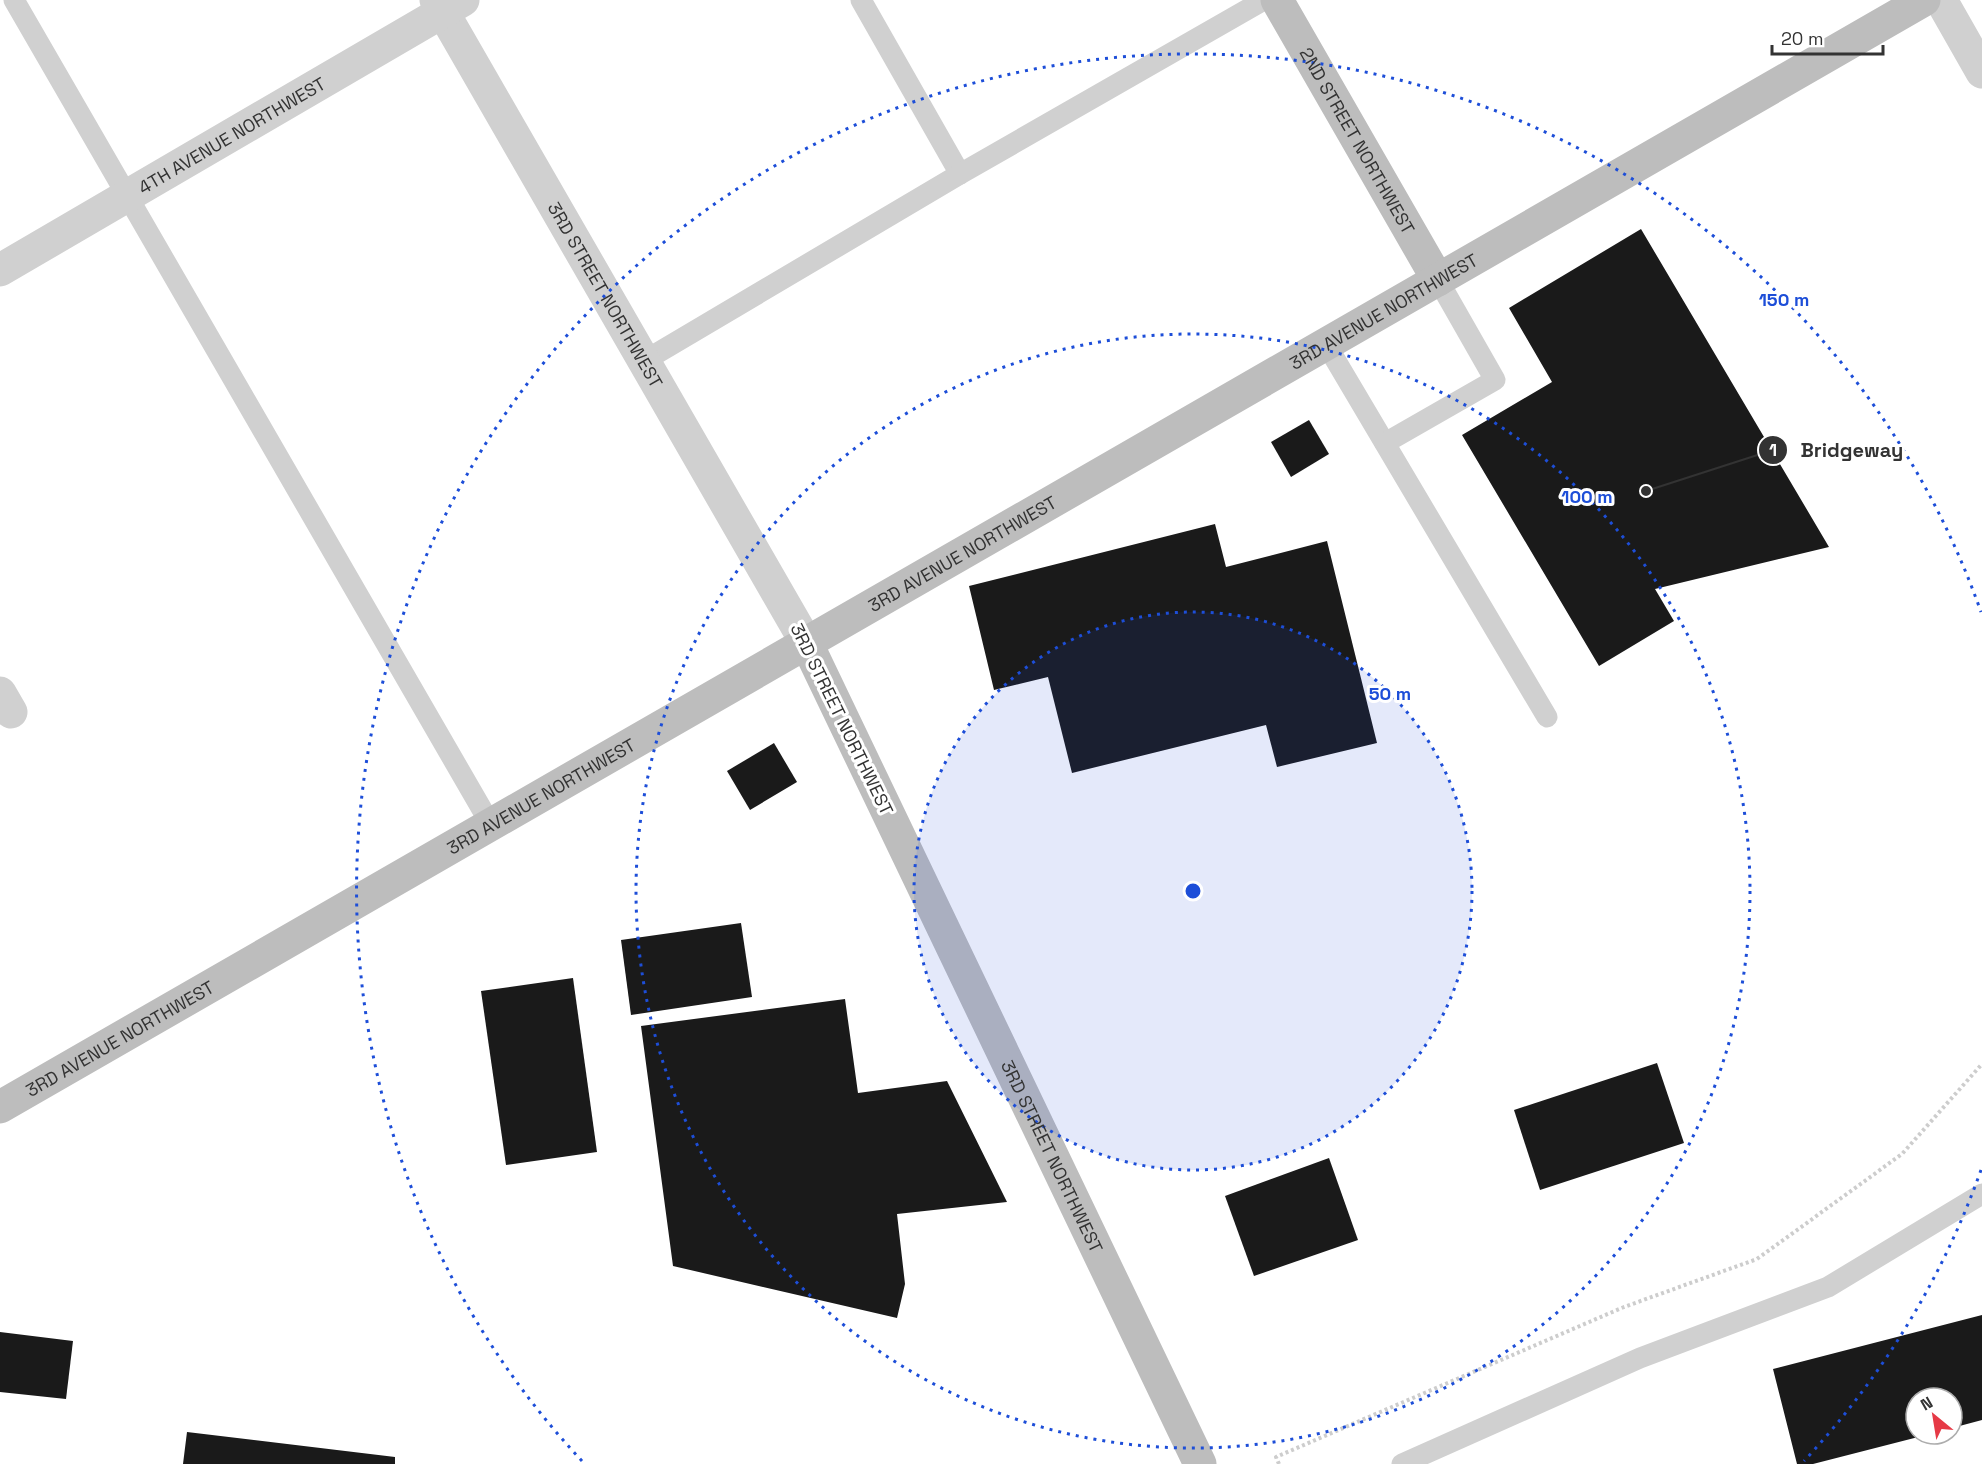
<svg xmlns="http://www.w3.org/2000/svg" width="1982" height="1464" font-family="'Space Grotesk',sans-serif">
<rect width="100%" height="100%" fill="#fff"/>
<!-- building -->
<g fill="#1a1a1a">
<polygon points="1641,229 1829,547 1655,589 1674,621 1599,666 1462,435 1552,382 1509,308"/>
<polygon points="1309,420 1329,454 1291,477 1271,442"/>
<polygon points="1215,524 1226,567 1327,541 1377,743 1277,767 1266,725 1072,773 1048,677 994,690 969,586"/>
<polygon points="774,743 797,782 750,810 727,771"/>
<polygon points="741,923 752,997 631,1015 621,940"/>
<polygon points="573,978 597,1152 506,1165 481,991"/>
<polygon points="845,999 858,1093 947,1081 1007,1202 897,1214 905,1284 897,1318 673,1266 641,1026"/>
<polygon points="1657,1063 1684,1143 1540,1190 1514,1110"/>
<polygon points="1329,1158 1358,1240 1254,1276 1225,1196"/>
<polygon points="1982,1315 1982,1420 1952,1428 1952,1398 1916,1398 1916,1434 1926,1435 1813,1464 1797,1464 1773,1369"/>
<polygon points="0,1332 73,1341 66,1399 0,1392"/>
<polygon points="187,1432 395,1457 395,1464 183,1464"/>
</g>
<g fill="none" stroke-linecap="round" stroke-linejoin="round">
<!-- path -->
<polyline stroke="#cdcdcd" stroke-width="4" stroke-dasharray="3 3" stroke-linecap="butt" points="1279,1464 1276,1457 1624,1307 1757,1259 1902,1154 1982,1064"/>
<!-- lane -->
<g stroke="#d0d0d0" stroke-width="21">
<polyline points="14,0 491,825"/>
<polyline points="861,0 960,174"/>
<polyline points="1326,344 1547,717"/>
<polyline points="644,361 960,174 1264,0"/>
<polyline points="1385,443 1495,380 1438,280"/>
<polyline points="1402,1464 1640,1358 1828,1287 1982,1194"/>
</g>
<!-- street -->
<g stroke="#d0d0d0" stroke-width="33">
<path id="s1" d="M436 0 807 644"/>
<polyline points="1941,0 1982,72"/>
<path id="s2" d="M0 270 463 0"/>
<polyline points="0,693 11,712"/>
</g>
<!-- secondary -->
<g stroke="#bdbdbd" stroke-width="33">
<path id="s3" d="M1277 0 1438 280"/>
<path id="s4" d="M807 644 1200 1464"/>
<path id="s5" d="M0 1107 1924 0"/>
</g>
</g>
<!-- distance rings -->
<circle cx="1193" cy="891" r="279" fill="#1d4ed8" fill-opacity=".12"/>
<g fill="none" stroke="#1d4ed8" stroke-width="3" stroke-dasharray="3 6">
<circle cx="1193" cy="891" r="279"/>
<circle cx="1193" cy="891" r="557"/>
<path d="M1981 1170A836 836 0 0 1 1804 1461M582 1461A836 836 0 1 1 1981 612"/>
</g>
<g text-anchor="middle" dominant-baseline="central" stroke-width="6" stroke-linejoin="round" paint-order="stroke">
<!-- street labels -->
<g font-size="18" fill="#333" stroke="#fff">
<text stroke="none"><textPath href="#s2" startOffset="268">4TH AVENUE NORTHWEST</textPath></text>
<text stroke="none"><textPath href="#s3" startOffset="162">2ND STREET NORTHWEST</textPath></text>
<text stroke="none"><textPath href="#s1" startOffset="340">3RD STREET NORTHWEST</textPath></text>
<text stroke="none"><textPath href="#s5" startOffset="1596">3RD AVENUE NORTHWEST</textPath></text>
<text stroke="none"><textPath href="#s5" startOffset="1110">3RD AVENUE NORTHWEST</textPath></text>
<text transform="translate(842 719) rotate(64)">3RD STREET NORTHWEST</text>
<text stroke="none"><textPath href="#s5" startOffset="624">3RD AVENUE NORTHWEST</textPath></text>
<text stroke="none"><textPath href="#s5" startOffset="138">3RD AVENUE NORTHWEST</textPath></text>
<text stroke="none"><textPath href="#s4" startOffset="568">3RD STREET NORTHWEST</textPath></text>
</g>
</g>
<circle cx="1193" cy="891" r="9" fill="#1d4ed8" stroke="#fff" stroke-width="3"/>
<g font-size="18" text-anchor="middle" font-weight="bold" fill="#1d4ed8" stroke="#fff" stroke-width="6" stroke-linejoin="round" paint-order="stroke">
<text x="1784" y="306">150 m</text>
<text x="1587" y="503">100 m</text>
<text x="1390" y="700">50 m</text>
</g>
<!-- callouts -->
<path fill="none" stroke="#333" stroke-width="2" d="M1646 491L1773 450"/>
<g fill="#333" stroke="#fff" stroke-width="2">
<circle cx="1646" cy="491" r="6"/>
<circle cx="1773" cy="450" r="15"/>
</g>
<g font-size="18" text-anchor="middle" font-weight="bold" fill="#fff">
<text x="1773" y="456">1</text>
</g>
<g font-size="20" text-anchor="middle" font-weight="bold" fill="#333" stroke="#fff" stroke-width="6" stroke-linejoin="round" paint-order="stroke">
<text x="1852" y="457">Bridgeway</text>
</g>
<!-- north arrow -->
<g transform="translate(1934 1416) rotate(330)"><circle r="28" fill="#ffffff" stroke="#adadad" stroke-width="1.5"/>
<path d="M0-4.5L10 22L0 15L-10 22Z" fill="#e63946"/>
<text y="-9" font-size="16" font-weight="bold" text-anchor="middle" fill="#333333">N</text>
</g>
<!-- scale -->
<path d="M1772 45v9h111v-9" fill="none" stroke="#333333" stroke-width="3"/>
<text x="1781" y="45" font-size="18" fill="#333333" stroke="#ffffff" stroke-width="4.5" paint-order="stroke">20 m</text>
</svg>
